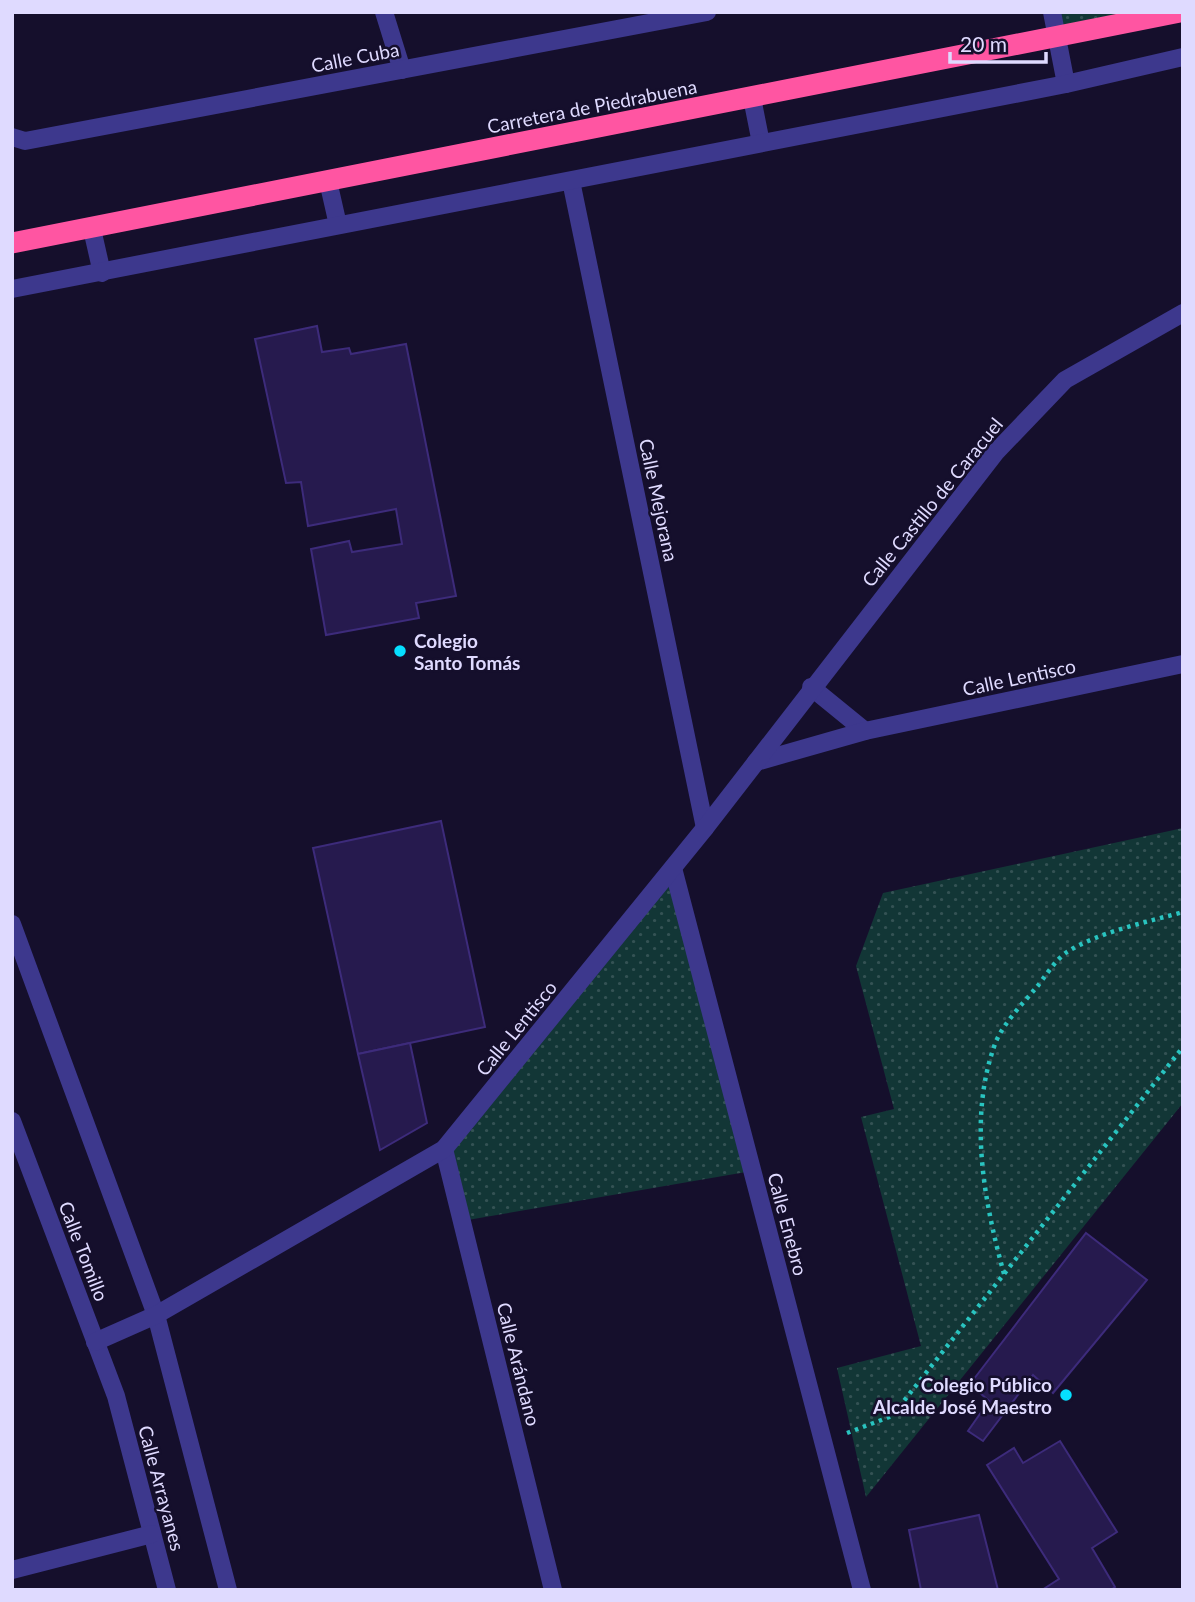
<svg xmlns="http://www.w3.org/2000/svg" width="1195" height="1602" font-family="Lato,sans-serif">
<defs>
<pattern id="park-dots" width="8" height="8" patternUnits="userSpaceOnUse" patternTransform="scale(1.75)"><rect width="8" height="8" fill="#123636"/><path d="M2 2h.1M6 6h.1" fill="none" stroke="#345254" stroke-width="1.8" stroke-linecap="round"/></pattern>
</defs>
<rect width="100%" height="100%" fill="#150f2c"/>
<!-- park -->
<g fill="url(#park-dots)">
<polygon points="1052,12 1161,12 1057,38"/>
<polygon points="1183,828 1183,1103 866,1497 837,1368 921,1346 861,1117 894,1109 856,966 883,893"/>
<polygon points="673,868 752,1171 462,1221 444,1149"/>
</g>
<!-- building -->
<g fill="#261a4e" stroke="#3d2b7b" stroke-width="2">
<polygon points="317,326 322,352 349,348 351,354 406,344 456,596 416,603 419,618 326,635 311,549 349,541 352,552 402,544 396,509 308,526 301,482 286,483 255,339"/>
<polygon points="441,821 485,1027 358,1054 313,848"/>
<polygon points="410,1043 427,1123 380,1150 358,1054"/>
<polygon points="1086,1233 1147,1280 1053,1393 1033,1375 983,1441 968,1431 989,1401 970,1384"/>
<polygon points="1060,1441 1117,1532 1092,1548 1115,1587 1111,1590 1042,1590 1059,1579 987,1465 1014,1448 1023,1463"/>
<polygon points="979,1515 998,1590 921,1590 909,1530"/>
</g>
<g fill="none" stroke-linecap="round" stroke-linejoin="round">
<!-- path -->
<g stroke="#29c4c0" stroke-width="4.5" stroke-dasharray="3.5 5" stroke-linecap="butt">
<path d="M1004 1274C984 1201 968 1118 995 1044 1002 1025 1023 1003 1036 988 1045 977 1055 960 1067 952 1099 932 1147 922 1183 912"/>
<polyline points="847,1433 892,1416 1183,1047"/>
</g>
<!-- street -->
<g stroke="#3d388d" stroke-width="18">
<polyline points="384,12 402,70"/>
<polyline points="1052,12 1066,84"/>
<polyline points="752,98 761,143"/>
<polyline points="12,137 25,141 707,12"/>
<polyline points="328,181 338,225"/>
<polyline points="571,181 705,828"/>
<polyline points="92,229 102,273"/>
<polyline points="12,289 1066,84 1183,57"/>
<polyline points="811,687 865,731"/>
<polyline points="756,762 865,731 1183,664"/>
<polyline points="673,868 862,1590"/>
<polyline points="12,924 156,1315 228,1590"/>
<polyline points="12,1121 116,1396 167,1590"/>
<polyline points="444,1149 553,1590"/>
<polyline points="95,1342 156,1315 444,1149 705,828 996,452 1065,380 1183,313"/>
<polyline points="12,1570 152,1534"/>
</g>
<!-- highway -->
<polyline stroke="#ff55a2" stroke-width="21" points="12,243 1180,12"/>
</g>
<!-- markers -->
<g fill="#06dfff" stroke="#150f2c" stroke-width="2.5">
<circle cx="400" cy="651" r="7"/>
<circle cx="1066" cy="1395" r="7"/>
</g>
<g text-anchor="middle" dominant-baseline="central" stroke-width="5" stroke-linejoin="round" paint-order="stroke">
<!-- street labels -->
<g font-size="19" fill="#dfdaff" stroke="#150f2c">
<text transform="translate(355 57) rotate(-11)">Calle Cuba</text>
<text transform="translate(592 106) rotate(-11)">Carretera de Piedrabuena</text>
<text transform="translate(659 500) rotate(78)">Calle Mejorana</text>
<text transform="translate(932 502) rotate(-51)">Calle Castillo de Caracuel</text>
<text transform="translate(1019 677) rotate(-12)">Calle Lentisco</text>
<text transform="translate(516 1028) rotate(-51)">Calle Lentisco</text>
<text transform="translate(788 1224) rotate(75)">Calle Enebro</text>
<text transform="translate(84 1251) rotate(69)">Calle Tomillo</text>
<text transform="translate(519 1364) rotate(76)">Calle Arándano</text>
<text transform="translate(162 1488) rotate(75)">Calle Arrayanes</text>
</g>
<!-- poi labels -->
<g font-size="19" font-weight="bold" fill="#dfdaff" stroke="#150f2c" text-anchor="start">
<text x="414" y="640">Colegio<tspan x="414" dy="22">Santo Tomás</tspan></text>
<text x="1052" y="1384" text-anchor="end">Colegio Público<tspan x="1052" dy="22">Alcalde José Maestro</tspan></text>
</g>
</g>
<!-- border -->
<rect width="1195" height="1602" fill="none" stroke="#dfdaff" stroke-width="28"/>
<!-- scale -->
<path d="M950 52v10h96v-10" fill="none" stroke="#dfdaff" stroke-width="3.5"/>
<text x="960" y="52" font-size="21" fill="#dfdaff" stroke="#150f2c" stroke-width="5" paint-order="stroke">20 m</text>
</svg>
